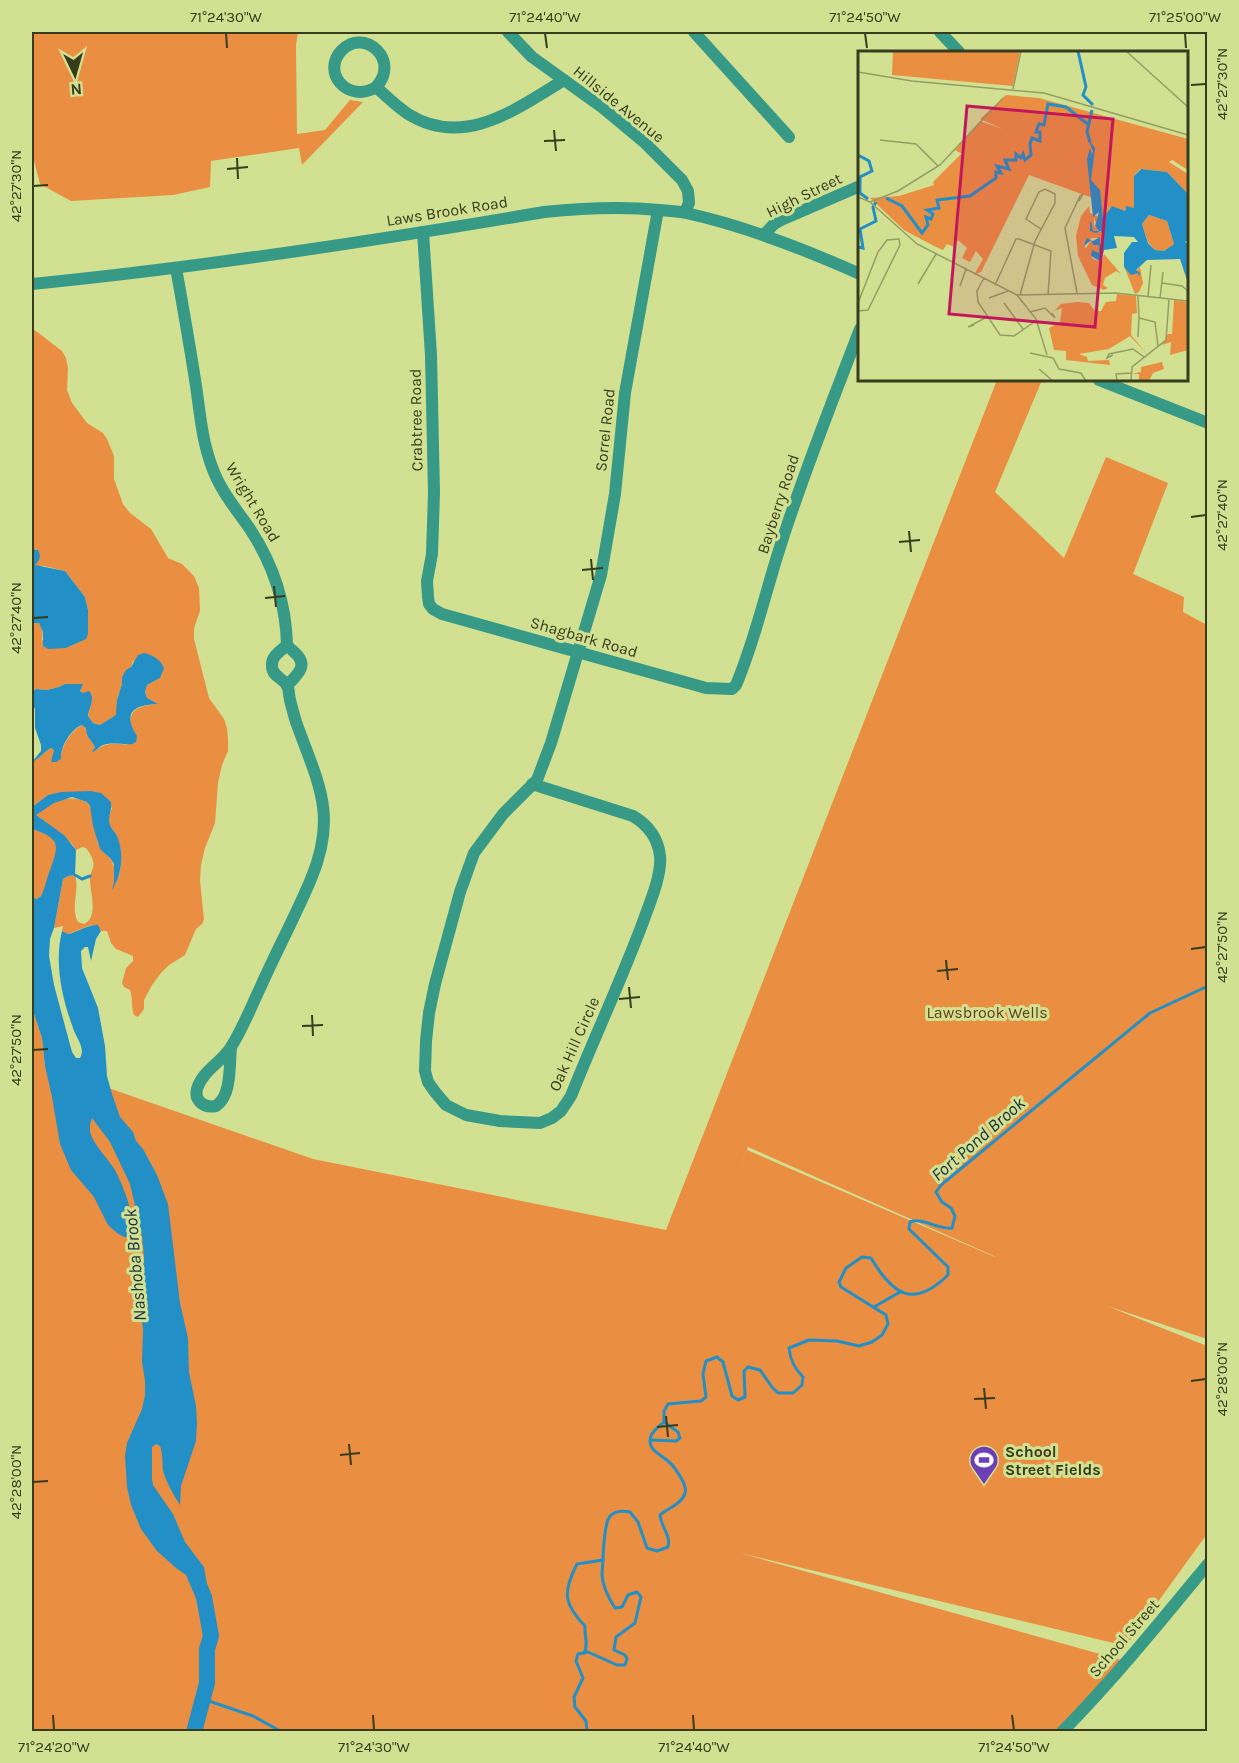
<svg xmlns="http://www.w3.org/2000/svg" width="1239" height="1763" font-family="Karla,sans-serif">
<rect width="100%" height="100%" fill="#d2e092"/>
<!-- green -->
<g fill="#ea8e42" fill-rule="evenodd">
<polygon points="32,32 298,32 296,45 297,134 325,130 350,100 363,102 302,165 299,148 211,161 210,187 173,195 71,201 40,184 32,153"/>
<path d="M32 328 62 351 66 358 68 368 67 390 72 403 87 423 103 433 107 439 114 456V479L123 504 130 513 151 529 168 558 182 564 194 576 199 588 200 611 194 628V639L209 698 224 719 227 728 228 740V751L222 765 218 783 215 823 205 848 201 865 200 881 204 919 202 924 196 929 185 955 169 965 161 973 152 985 144 1000V1009L138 1017 134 1015C131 1007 133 998 130 990L124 987 122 983 126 968 133 961V956L116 949 111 943 107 931H101L97 925C87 924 77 932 67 934L62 931 63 926 54 928 63 879 68 876 75 875C80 891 70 907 78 922L84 924C99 917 90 893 90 879 90 872 95 868 93 861 92 856 89 852 86 848L82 847 76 850 72 844 35 815C49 804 64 795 81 800 86 802 87 801 89 805 93 810 96 837 99 845 101 850 104 852 108 856 116 864 116 876 113 886 123 873 124 851 116 835 114 831 110 827 109 823 108 818 110 813 112 808L90 791 48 795 32 807V762C40 759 43 752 51 748L54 750V755H61C63 744 72 729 83 725L86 728C86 738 91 739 95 747L93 751 97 750C104 743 117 743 127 745 133 718 123 707 157 704L147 698 145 692 147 685 160 678 133 661 131 667 122 677V684L117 700V715L100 725 93 723 88 716 92 700 80 691 82 684H65L60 687 47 690 36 689 32 692V623H39C43 628 43 633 42 640L66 648 85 639 88 634V610L85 597 65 571 44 566 37 567 34 565 38 550 32 549Z"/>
<path d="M997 380H1042L995 492 1064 558 1106 457 1168 483 1133 574 1184 597 1183 612 1207 625V1339L1107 1306 1207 1346V1534L1126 1646 740 1553 1125 1661 1056 1731H32V1008L42 1038 45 1066 313 1159 666 1230ZM748 1147 994 1256 995 1257 747 1150 737 1175Z"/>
<polygon points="32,829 47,834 54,840 57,848 56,858 45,889 41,896 37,899 32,897"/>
</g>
<!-- water -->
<g fill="#2290c7">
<path d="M32 549 38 550C42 558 39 560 35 565L65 571 85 597 88 610V634L86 639 66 648 48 649 43 646V632L39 623H32Z"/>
<path d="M144 653C154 656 159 658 164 668L160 678 147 685 145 692 147 698 158 704C134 705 122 712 137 736L136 742 132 744C123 745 110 741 101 746 98 748 96 751 92 752L95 747C91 739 86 738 86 728L82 725C71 729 60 747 61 759L56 762H51L54 750 51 748C43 752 40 759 32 762L41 751V745L35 728V709L32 704V692L36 689 47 690 59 687 65 684H83L80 691 83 693 89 691C96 699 89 707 88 716L93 723 100 725 116 715 117 700 122 684V677L126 670 131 667 138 655Z"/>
<path d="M90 791 101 793 111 802C112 809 109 815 109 821 110 827 113 830 116 834 125 852 122 874 112 890L114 882V864L110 858 100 849 93 826 90 806 87 802 72 797 54 803 36 815 64 835 76 850 75 875 68 876 63 879 54 928 50 939 49 956 54 985 72 1052 76 1058H80C86 1048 76 1038 73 1028 62 998 54 963 62 931L68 934C78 932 88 924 98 925L101 931 96 939 91 961 88 947H85L81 951 82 968 98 1008 105 1046 107 1076 112 1094 120 1117 133 1132 136 1141 143 1149 157 1175 168 1204 180 1303 188 1338 189 1372 196 1406 197 1423 196 1441 181 1486 180 1505C174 1496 165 1480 163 1470 162 1462 163 1454 160 1446L156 1444 152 1447V1479L153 1485 173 1514 185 1542 204 1567 208 1590 176 1568 157 1551 141 1529 131 1505 127 1487 125 1456 127 1443 142 1409 145 1395V1381L142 1362 143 1329 139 1303 143 1278 144 1257 142 1236 130 1184 110 1142 92 1118C90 1123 89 1129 91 1135 96 1147 108 1159 115 1170 123 1185 138 1221 130 1237H124L117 1233 108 1225 94 1197 71 1170 60 1144 52 1097 45 1066 42 1038 32 1008V897L37 899 41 896C45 888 46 881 49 873 59 845 62 839 32 829V807L48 795 61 792Z"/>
</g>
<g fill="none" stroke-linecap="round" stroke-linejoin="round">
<!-- stream -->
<g stroke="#2290c7" stroke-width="3">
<polyline points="75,875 82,879 90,876"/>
<polyline points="874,1307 900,1292"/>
<polyline points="651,1440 676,1441 680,1438 678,1432 664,1422"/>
<path d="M584 1653C589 1644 584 1636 585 1626 563 1603 563 1592 577 1564L603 1560"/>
<polyline points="203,1699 253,1716 282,1732"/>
<path d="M587 1732 586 1721 575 1707 574 1697 583 1678 576 1661 578 1654 588 1652 617 1665H625L627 1659 625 1655 614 1650 616 1637 635 1623 641 1597 637 1592 628 1595 622 1607 615 1608C608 1597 602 1585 602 1573 603 1563 603 1553 604 1543 606 1525 605 1507 630 1512L638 1522 647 1548 657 1551 668 1547C671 1535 661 1527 660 1515 668 1508 682 1504 685 1493 688 1485 674 1466 668 1461 660 1454 646 1449 651 1436 653 1430 660 1426 664 1422V1411L668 1404 701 1401 706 1397 703 1374 706 1361 717 1357 723 1362 732 1396 738 1400 745 1397 744 1371 748 1367 760 1370 772 1387 778 1393H793L802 1385 803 1377C794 1368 790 1360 789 1348L809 1340 837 1341 859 1346 872 1342 882 1335 888 1324 886 1315 841 1287 839 1282 846 1268 862 1257 871 1258C893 1295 913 1309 948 1275V1267L909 1229 910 1222C924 1217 937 1230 952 1228L955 1216 951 1208 942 1202 936 1192 941 1185 1150 1013 1208 986"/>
</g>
<!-- river -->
<polyline stroke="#2290c7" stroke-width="16" points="190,1564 204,1597 211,1636 207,1649 207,1683 194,1732"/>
<!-- minor -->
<g stroke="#369a86" stroke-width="12">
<polyline points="508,32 532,57 603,108 645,143 682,180 688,191 689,203 685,212"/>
<polyline points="694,32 789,137"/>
<polyline points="940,32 959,52"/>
<path d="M376 87C349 104 320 73 342 50 365 27 401 61 376 87 386 96 396 106 408 114 464 149 516 109 564 80"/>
<path d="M423 232 431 355 434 493 432 554 427 581 428 597 429 604 433 609 442 614 706 688 732 689 736 685C756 638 766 589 782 541 805 469 833 400 860 329"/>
<polyline points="764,235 774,224 781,220 860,186"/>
<path d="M176 268C183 307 190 347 196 386 200 413 202 441 212 467 220 490 236 509 250 529 273 564 286 602 287 645 290 649 295 652 298 656 308 668 294 677 287 686"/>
<path d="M32 284C203 267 374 241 544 212 583 208 620 206 659 210 668 211 677 211 686 213 746 226 804 249 860 274"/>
<polyline points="1099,380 1208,423"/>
<path d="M532 784 633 816C648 825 658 838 660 856 662 875 649 905 643 922 621 981 594 1038 571 1096L561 1111 552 1118 540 1123 500 1121 466 1115 446 1105 435 1092 428 1082 425 1071 426 1041 429 1013 435 984 460 892 474 853 503 814 537 780 551 743 601 575 615 494 625 393 658 210"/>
<path d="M231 1048C229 1066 232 1095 216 1106 205 1108 194 1102 197 1089 202 1071 222 1062 231 1047 242 1030 252 1005 261 986 277 950 296 915 311 879 338 815 318 783 296 722 294 715 292 708 290 700 289 696 289 691 288 687 284 678 272 677 272 666 271 656 281 651 287 645"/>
<path d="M1062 1732C1114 1679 1161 1621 1208 1564"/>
</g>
</g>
<!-- ticks -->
<path fill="none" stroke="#373c1c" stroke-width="2" d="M226 33 227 48M545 33 547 48M865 33 867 48M1185 33 1186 48M1191 85 1206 84M554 130 556 151M544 141 565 140M237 158 238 179M227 169 248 167M33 186 48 185M1191 517 1206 515M909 531 911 552M899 542 920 540M591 559 593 580M582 570 603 568M274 586 276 607M265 598 285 596M33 618 48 617M1191 949 1206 947M946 960 948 980M937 971 958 969M629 987 631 1008M619 999 640 997M312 1015 313 1036M302 1026 323 1025M33 1050 48 1049M1191 1381 1206 1379M984 1388 986 1409M974 1399 995 1398M666 1416 668 1437M657 1427 678 1425M349 1444 351 1465M340 1455 360 1453M33 1482 48 1481M53 1715 54 1730M373 1715 374 1730M693 1715 694 1730M1012 1715 1014 1730"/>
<!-- icons -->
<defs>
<g id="stadium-pin" transform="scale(1.5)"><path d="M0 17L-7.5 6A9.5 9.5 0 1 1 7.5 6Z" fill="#6d3fb7" stroke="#d2e092"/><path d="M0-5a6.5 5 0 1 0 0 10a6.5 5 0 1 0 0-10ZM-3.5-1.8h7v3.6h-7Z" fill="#fff"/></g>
</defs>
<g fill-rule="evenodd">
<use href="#stadium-pin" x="984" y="1460"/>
</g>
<g text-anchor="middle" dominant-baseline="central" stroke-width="6" stroke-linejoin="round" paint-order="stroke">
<!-- street labels -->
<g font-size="16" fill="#373c1c" stroke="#d2e092">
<text transform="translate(619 104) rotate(39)">Hillside Avenue</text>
<text transform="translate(804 195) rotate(-26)">High Street</text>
<text transform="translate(447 211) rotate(-9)">Laws Brook Road</text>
<text transform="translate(416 420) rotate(-91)">Crabtree Road</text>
<text transform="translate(605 430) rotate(-84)">Sorrel Road</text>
<text transform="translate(253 502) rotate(59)">Wright Road</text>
<text transform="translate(778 504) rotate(-72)">Bayberry Road</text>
<text transform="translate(584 637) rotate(16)">Shagbark Road</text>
<text transform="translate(574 1044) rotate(-66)">Oak Hill Circle</text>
<text transform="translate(1124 1638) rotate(-49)">School Street</text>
</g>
<!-- park labels -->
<g font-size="16" fill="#663d1c" stroke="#d2e092">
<text x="987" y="1012">Lawsbrook Wells</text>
</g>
<!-- poi labels -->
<g font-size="16" font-weight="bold" fill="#373c1c" stroke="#d2e092" text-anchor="start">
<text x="1005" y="1451">School<tspan x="1005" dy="18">Street Fields</tspan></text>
</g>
<!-- water labels -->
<g font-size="18" font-style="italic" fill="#1c3240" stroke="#d2e092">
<text transform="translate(978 1139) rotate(-41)">Fort Pond Brook</text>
<text transform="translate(135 1265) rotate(-95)">Nashoba Brook</text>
</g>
</g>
<!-- overview -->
<g transform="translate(858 51)">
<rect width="330" height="330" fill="#d2e092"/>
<path d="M35 0H162L155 35 34 24ZM148 44 181 47 330 88V119L314 109 311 111 330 123V143L309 121 282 118 276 125V157H267V160L253 156 245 167 243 150 171 124 123 221 116 224 125 208 118 200 112 211 104 207 109 197 100 189 96 196 89 193 85 199 76 195 46 179 12 147 41 145 76 134 75 131 103 103 108 105 97 99 122 70 145 78 122 68ZM231 155 232 162 241 166 238 172 236 167V175L241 179 238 181H243L244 190 246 188 243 178 240 174 242 170 245 177 248 170 250 172 249 190 255 193 251 195H257L246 196 240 187H234L225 194 228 197 233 189 235 194H241V202L233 205 235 208 244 211 246 203 263 223 258 220 247 227 245 234 250 237 246 239 234 234 220 205 218 185 223 165ZM256 157 259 160 255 166 270 167 271 172 255 182 253 189 250 179 261 170 252 175 248 166ZM291 164 309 170 316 193 306 200 297 199 290 191 284 173ZM266 215 274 224 282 216 285 232 281 241 277 243ZM259 243 278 245 279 262 274 263 273 284 289 303 272 285 251 298 221 303 229 306 230 310 251 309 252 314 208 309V300L196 299 191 277 202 271 204 257 196 260 203 253 219 251 231 252 237 260H243L248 251 258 250ZM316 249 330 251V299L312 304 313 291 304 294 310 283H314ZM304 311 306 318 295 322 291 330H281V323H274L283 321V316Z" fill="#ea8e42"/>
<path d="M229 86 237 97 233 129 242 139 245 167 254 155 267 160 268 155 276 157V125L283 118 309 121 330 143V189L327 191 330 193V232L322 208 289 209 278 219 282 222 281 226 280 222 273 224 266 216V202L274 191H280L276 186 256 185 259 197 246 199 243 211 233 205 234 199 241 202V194H235L233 189 225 196 229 187 235 190 242 186V193L245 188 243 180 238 182 232 180V172L233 170 235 180H241L237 175 241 161 235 166 229 108 232 97 234 104 235 100ZM291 164 309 170 316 193 306 200 297 199 290 192 284 173Z" fill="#2290c7" fill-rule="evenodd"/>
<path fill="none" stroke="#2290c7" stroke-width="3" d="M220 0 228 36 225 44 235 54M232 91 229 81 234 59M0 104 11 110 14 120 2 126V142L10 148M28 147 44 155 64 182 70 174 68 166 73 168 75 163 69 159 81 157 79 149 112 145 138 127V121L143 122 139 115 151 118 147 109H158V103L163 107 165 103 167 109 173 104 172 93 174 87 182 90V81H178L181 73 186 74 190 53 208 56 231 74M0 196 5 197 2 178 18 170 15 156 18 151"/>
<path fill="none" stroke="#949e63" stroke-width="1.5" d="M268 0 330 56M0 21 54 30 186 42 330 84M155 38 163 0M22 89 58 93 80 115M0 146 12 151 40 140 82 114 145 47M12 151 59 193 159 244 258 242 330 250M126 227 119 240 120 251 142 284 156 285 179 269M304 232 324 235 330 240M60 233 78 203M137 234 158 188H161L193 200 190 244M102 235 108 218M219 242 207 177 222 145 225 143 221 150M159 244 178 268 189 304M162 244 177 190 197 152V143L187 138 181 141 168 168 183 178M280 245 281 267 297 271 300 295M290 246 293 214M131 247 150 240M302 247 305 221M0 252 20 201 29 189 41 188 42 194 10 259 0 260M146 252 165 278M172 261 187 257 197 267 194 262M116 274 110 276 129 266M280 286 281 267M172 302 195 307 201 318 223 322 228 330M255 304 249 307 251 303 275 298 286 306M181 318 195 330M259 330 258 323 273 322M273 330 274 316 308 289 311 248"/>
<path fill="#c2185b" fill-opacity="0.15" stroke="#c2185b" stroke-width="3" d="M109 55 255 68 237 276 91 263Z"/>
<rect width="330" height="330" fill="none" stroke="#373c1c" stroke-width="3"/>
</g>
<!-- border -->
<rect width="1239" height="1763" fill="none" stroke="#d2e092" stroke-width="66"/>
<!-- north arrow -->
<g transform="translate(75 75) rotate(175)" stroke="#d2e092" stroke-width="4.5" paint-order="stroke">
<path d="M0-4.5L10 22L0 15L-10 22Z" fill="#373c1c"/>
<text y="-9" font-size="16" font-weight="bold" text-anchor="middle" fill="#373c1c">N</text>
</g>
<rect x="33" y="33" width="1173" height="1697" fill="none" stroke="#373c1c" stroke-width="2"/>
<g font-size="15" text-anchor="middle" fill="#373c1c">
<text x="226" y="22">71°24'30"W</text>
<text x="545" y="22">71°24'40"W</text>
<text x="865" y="22">71°24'50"W</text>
<text x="1185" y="22">71°25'00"W</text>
<text transform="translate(1222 84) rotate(-90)" y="5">42°27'30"N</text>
<text transform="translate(16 186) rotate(-90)" y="5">42°27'30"N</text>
<text transform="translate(1222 515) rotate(-90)" y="5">42°27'40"N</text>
<text transform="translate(16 618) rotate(-90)" y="5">42°27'40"N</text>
<text transform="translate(1222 947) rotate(-90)" y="5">42°27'50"N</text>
<text transform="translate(16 1050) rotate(-90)" y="5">42°27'50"N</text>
<text transform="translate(1222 1379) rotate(-90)" y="5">42°28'00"N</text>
<text transform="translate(16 1482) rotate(-90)" y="5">42°28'00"N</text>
<text x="54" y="1752">71°24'20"W</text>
<text x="374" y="1752">71°24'30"W</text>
<text x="694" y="1752">71°24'40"W</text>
<text x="1014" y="1752">71°24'50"W</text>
</g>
</svg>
